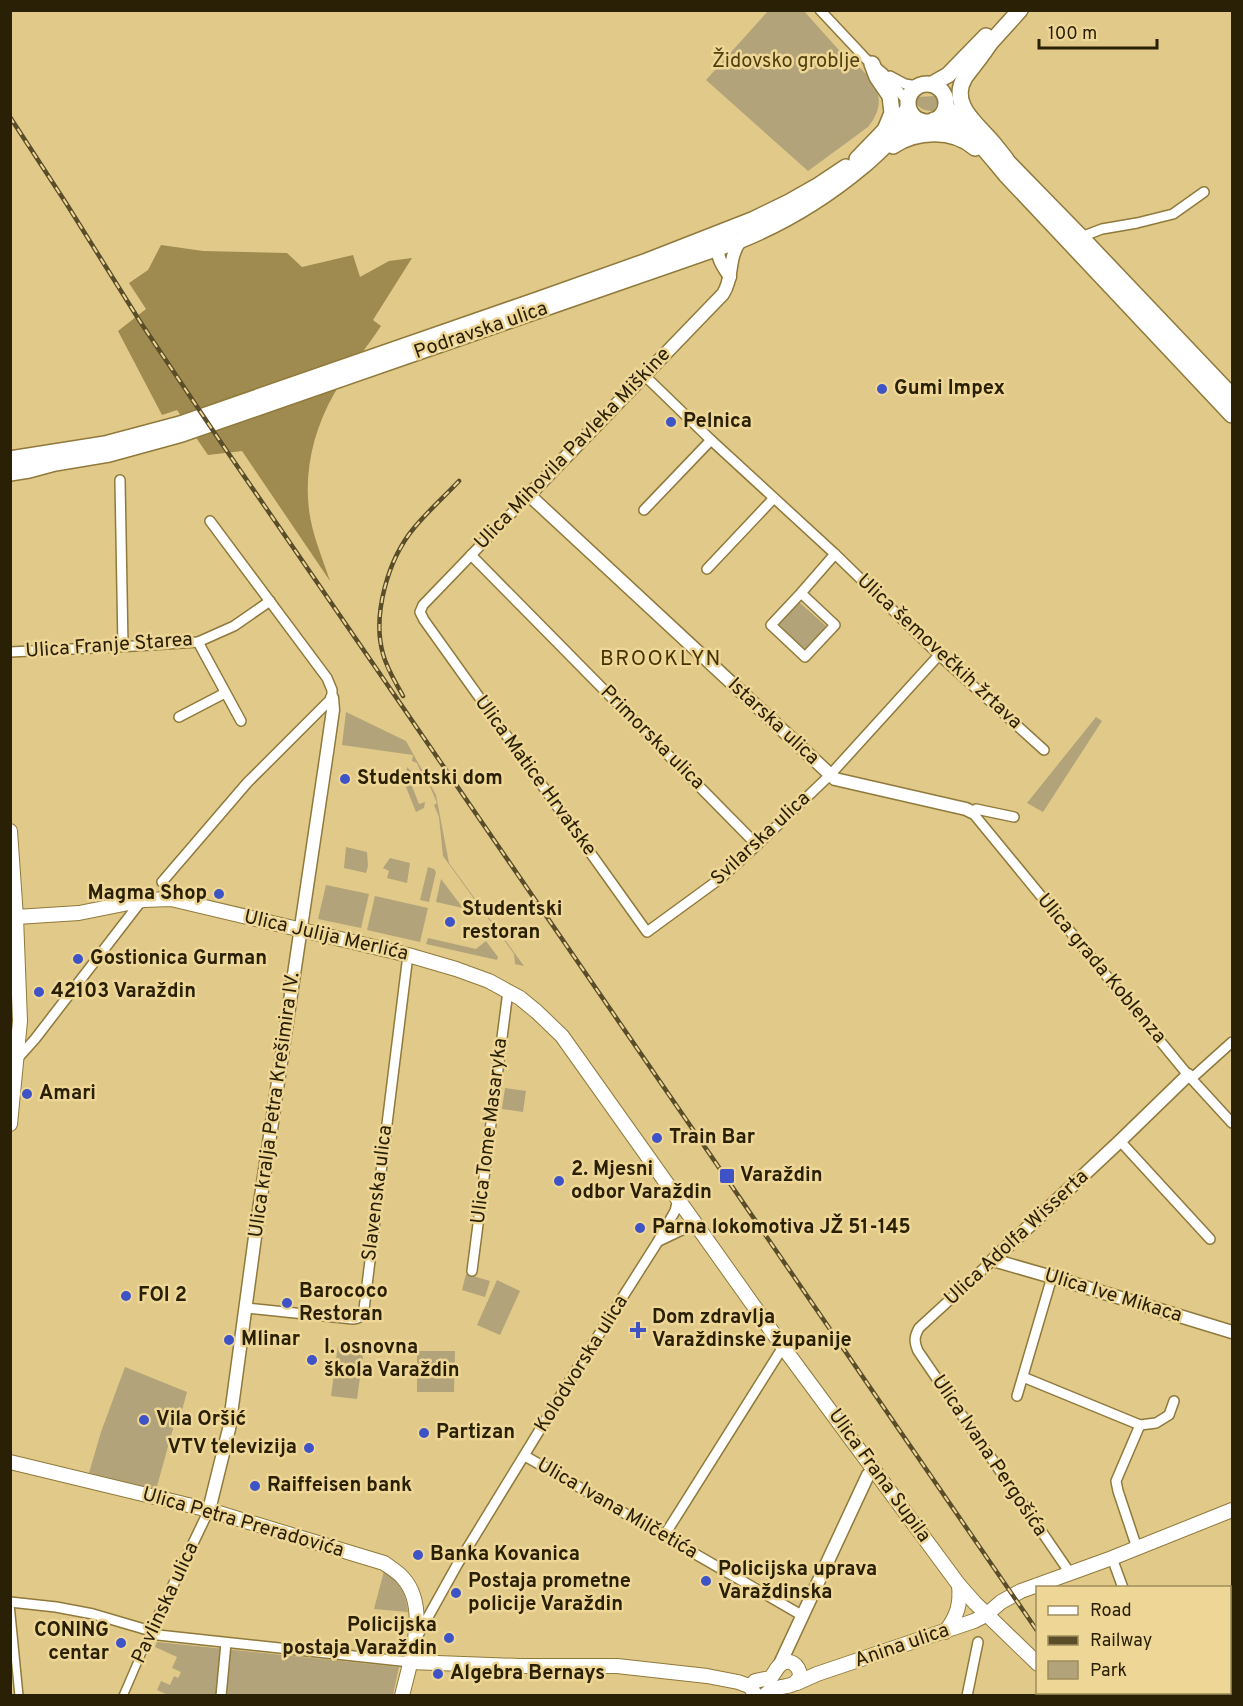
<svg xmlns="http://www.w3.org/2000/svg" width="1243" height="1706" font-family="Overpass,sans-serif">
<rect width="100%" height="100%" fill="#e0c989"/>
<!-- green -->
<g fill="#b2a37a">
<path d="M768 11H804L854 67 857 65C878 84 888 102 868 127L808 171 706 80Z"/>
<path d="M935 96 938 102 934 111C925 111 919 109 915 101L916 97Z"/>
<polygon points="799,602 826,626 805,649 778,625"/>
<polygon points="346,712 406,741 436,795 449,863 524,966 515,964 514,954 443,856 439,817 434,805 437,803 426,777 423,778 417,763 412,761 413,755 342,745"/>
<polygon points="1096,717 1102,721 1043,812 1027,803"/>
<polygon points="407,767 412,772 407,774 419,804 425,802 424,808 416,812 400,772 406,773"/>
<polygon points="346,847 367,852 368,866 366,873 344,868"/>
<polygon points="390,858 410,863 407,883 387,878 389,871 383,868"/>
<polygon points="428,867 434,869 436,872 429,902 420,900"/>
<polygon points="441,879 463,908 436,902"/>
<polygon points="326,885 369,894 361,928 318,919"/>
<polygon points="375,896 428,908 420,942 367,930"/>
<polygon points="428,938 476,949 486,941 498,957 497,960 426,944"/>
<polygon points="505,1088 526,1091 523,1112 502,1109"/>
<polygon points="466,1274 490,1281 485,1297 462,1290"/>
<polygon points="497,1280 520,1291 500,1335 477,1325"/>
<polygon points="338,1345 364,1349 357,1399 331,1396"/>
<polygon points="417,1351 455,1351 454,1392 417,1392"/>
<polygon points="125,1367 187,1392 181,1414 177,1414 156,1490 89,1473 101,1432"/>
<path d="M384 1571C400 1580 406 1594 408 1612L374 1609Z"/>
<polygon points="157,1642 399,1667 393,1695 168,1695 157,1690 161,1681 170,1685 174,1676 178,1678 181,1672 172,1668 177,1657 155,1647"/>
</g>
<!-- forest -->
<path fill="#9f8a4f" d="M161 245 203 251 287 253 302 267 353 255 360 277 389 261 412 258 373 320 381 326C366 349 347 371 334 394 314 429 304 470 309 510 312 534 322 557 330 581L242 451 208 455 177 410 162 415 118 331 146 309 129 283 148 270Z"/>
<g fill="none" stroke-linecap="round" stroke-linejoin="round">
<!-- pedestrian casing -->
<g stroke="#8f7a3b" stroke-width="10">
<g id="pedestrian">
<polyline points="10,1604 19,1696"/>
<polyline points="123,1696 151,1631"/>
</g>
</g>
<!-- minor casing -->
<g stroke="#8f7a3b" stroke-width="12">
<g id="minor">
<polyline points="820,10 866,59 883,73 908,102"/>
<polyline points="890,76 905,84 917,86"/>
<polyline points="1081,237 1102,229 1137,223 1173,214 1204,192"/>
<polyline points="644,375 711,440 835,554 939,655 1044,750"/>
<polyline points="120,480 123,646"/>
<polyline points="529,495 423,605 420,612 424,620 647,932 721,878 757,845 830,775 939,655"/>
<polyline points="644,510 711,440"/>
<polyline points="471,555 757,845"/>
<polyline points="707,569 774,498"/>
<polyline points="801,593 771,625 805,657 835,625 801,593 835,554"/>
<polyline points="198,642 241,721"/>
<polyline points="10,652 135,646 198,642 234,626 270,601"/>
<polyline points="179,717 225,693"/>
<polyline points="1014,817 976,809 972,812 1188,1075 1232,1123"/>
<polyline points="162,882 247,783 332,698 332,690 327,678 210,521"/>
<polyline points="17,1059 35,1039 142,900"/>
<polyline points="1192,1078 1232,1042"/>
<polyline points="1120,1141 1210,1239"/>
<polyline points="659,1241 684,1229 698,1228"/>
<path d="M993 1260 919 1328C914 1337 914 1342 918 1351L1070 1573"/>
<polyline points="472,1271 508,991"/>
<polyline points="246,1308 353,1319 358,1318 364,1309 408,955"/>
<polyline points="1023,1377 1140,1425 1156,1423 1169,1415 1174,1401"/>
<polyline points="1017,1396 1052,1277"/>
<polyline points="525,1456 803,1616"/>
<polyline points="664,1536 783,1347"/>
<polyline points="1137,1548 1118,1491 1116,1481 1140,1425"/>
<polyline points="1112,1558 1123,1588"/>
<polyline points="1230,1592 1232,1591"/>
<polyline points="10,1602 56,1607 93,1614 151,1631 158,1635 410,1662"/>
<polyline points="151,1631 209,1510"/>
<polyline points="418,1635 457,1565 577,1369 657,1243 675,1211 678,1199"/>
<polyline points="221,1696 226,1643"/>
<polyline points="967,1696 978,1642"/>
</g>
</g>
<!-- tertiary casing -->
<g stroke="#8f7a3b" stroke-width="15">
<g id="tertiary">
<path d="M720 240C715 256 721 264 730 277"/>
<path d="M741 240C727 258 734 277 723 294L529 495 835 779 966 809 972 812"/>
<polyline points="1188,1075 1120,1141 993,1260 1052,1277 1232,1332"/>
<polyline points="209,1510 229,1429 255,1237 327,752 333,710 332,698"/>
<polyline points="779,1666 868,1475 874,1470"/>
</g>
</g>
<!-- secondary casing -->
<g stroke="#8f7a3b" stroke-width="16">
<g id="secondary">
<polyline points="10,831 16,917 20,1021 10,1124"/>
<polyline points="16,917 79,913 144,900 171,899 408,955 456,969 489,981 520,998 537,1012 562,1036 783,1347 959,1585 975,1603 1038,1664"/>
<path d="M10 1462 209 1510 384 1563C391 1568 398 1572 403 1578 430 1608 410 1661 402 1696"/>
<path d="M945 1632C957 1617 961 1604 959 1585"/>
<polyline points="410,1662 520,1666 617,1666 707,1676 738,1682 752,1687"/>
<polyline points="797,1683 817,1674 974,1621 986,1615 1001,1602 1021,1591 1112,1558 1232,1510"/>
<polyline points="1068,1692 1071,1696"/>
<path d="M756 1696 751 1688 755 1681 770 1678C774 1675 775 1670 779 1666 788 1656 800 1665 800 1676 795 1687 789 1685 778 1688 773 1689 768 1692 764 1696"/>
</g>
</g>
<!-- primary casing -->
<g stroke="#8f7a3b" stroke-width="18">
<g id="primary">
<path d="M990 43C983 55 973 66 965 77 948 105 979 125 994 144 998 149 1002 154 1006 159"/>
<polyline points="983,51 1020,10"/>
<circle cx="927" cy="103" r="19"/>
<polyline points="932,84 948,75 986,36"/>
<polyline points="946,106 949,110 967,124"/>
<path d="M934 120C966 120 987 153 1006 175L1232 415"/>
<polyline points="891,131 898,124 908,108"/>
<path d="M893 146C917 130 953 129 975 148"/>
<polyline points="998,152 1081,237 1232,396"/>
<polyline points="857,159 885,130 892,113 890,96 877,77 872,64"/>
<polyline points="10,459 105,444 180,424 537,300 647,261 752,220 789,202 819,185 846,167"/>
<path d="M10 473 29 470 55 463 109 454 182 434 741 240C785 222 826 197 863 166 880 153 901 126 921 121"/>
</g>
</g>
<!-- pedestrian -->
<use href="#pedestrian" stroke="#fff" stroke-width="7"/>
<!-- minor -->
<use href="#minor" stroke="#fff" stroke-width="9"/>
<!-- tertiary -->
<use href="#tertiary" stroke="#fff" stroke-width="12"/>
<!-- secondary -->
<use href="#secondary" stroke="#fff" stroke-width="14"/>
<!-- primary -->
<use href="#primary" stroke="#fff" stroke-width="15"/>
<!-- rail casing -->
<g stroke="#5a4d29" stroke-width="4.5">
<g id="rail">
<polyline points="10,117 66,203 141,323 220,441 1038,1632"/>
<path d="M403 696C396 683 387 669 383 654 372 615 388 559 414 528 428 511 444 497 459 481"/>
<polyline points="1091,1692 1094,1696"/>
<polyline points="1108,1692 1112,1696"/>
</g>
</g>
<!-- rail -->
<use href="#rail" stroke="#eed696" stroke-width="2" stroke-dasharray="7" stroke-linecap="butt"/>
</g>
<!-- markers -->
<g fill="#3d53c6" stroke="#eed696" stroke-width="2">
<circle cx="882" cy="389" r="6"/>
<circle cx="671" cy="422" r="6"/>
<circle cx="345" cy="779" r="6"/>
<circle cx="219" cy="894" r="6"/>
<circle cx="450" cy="922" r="6"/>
<circle cx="78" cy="959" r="6"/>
<circle cx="39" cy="992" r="6"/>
<circle cx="27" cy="1094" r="6"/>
<circle cx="657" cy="1138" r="6"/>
<rect x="719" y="1168" width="16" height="16" rx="3"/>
<circle cx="559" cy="1181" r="6"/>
<circle cx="640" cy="1228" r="6"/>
<circle cx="126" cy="1296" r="6"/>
<circle cx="287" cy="1303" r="6"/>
<path d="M635 1321h6v6h6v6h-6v6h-6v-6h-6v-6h6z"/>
<circle cx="229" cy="1340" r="6"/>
<circle cx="312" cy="1360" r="6"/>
<circle cx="144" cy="1420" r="6"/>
<circle cx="424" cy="1433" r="6"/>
<circle cx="309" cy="1448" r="6"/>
<circle cx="255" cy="1486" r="6"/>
<circle cx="418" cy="1555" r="6"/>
<circle cx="706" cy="1581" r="6"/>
<circle cx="456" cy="1593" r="6"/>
<circle cx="449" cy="1638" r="6"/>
<circle cx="121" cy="1643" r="6"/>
<circle cx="438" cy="1674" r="6"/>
</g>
<g text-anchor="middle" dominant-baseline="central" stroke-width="5" stroke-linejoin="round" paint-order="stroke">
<!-- park labels -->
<g font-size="20" fill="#4f3f0f" stroke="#eed696">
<text x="786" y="62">Židovsko groblje</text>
</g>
<!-- street labels -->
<g font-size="20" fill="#292005" stroke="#eed696">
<text transform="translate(481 331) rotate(-19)">Podravska ulica</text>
<text transform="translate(573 449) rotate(-46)">Ulica Mihovila Pavleka Miškine</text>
<text transform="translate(109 646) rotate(-4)">Ulica Franje Starea</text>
<text transform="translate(939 652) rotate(43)">Ulica šemovečkih žrtava</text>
<text transform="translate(773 722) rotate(43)">Istarska ulica</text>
<text transform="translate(652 738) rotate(45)">Primorska ulica</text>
<text transform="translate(535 776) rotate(54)">Ulica Matice Hrvatske</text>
<text transform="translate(761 839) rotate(-43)">Svilarska ulica</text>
<text transform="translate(326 936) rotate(13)">Ulica Julija Merlića</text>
<text transform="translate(1101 969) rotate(50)">Ulica grada Koblenza</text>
<text transform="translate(275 1105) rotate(-82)">Ulica kralja Petra Krešimira IV.</text>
<text transform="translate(490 1131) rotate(-83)">Ulica Tome Masaryka</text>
<text transform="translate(378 1193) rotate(-83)">Slavenska ulica</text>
<text transform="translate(1017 1238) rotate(-43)">Ulica Adolfa Wisserta</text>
<text transform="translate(1113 1296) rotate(17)">Ulica Ive Mikaca</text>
<text transform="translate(582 1364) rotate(-58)">Kolodvorska ulica</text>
<text transform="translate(989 1456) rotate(56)">Ulica Ivana Pergošića</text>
<text transform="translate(879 1476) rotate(54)">Ulica Frana Supila</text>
<text transform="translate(617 1509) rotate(30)">Ulica Ivana Milčetića</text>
<text transform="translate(243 1523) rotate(16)">Ulica Petra Preradovića</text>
<text transform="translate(166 1603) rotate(-65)">Pavlinska ulica</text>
<text transform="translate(902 1646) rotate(-19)">Anina ulica</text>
</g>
<!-- poi labels -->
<g font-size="20" font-weight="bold" fill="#292005" stroke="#eed696" text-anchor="start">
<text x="894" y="389">Gumi Impex</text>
<text x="683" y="422">Pelnica</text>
<text x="357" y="779">Studentski dom</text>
<text x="207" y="894" text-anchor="end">Magma Shop</text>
<text x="462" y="910">Studentski<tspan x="462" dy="23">restoran</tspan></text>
<text x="90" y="959">Gostionica Gurman</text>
<text x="51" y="992">42103 Varaždin</text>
<text x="39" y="1094">Amari</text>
<text x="669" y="1138">Train Bar</text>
<text x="571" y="1170">2. Mjesni<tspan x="571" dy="23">odbor Varaždin</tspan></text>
<text x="740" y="1176">Varaždin</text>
<text x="652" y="1228">Parna lokomotiva JŽ 51-145</text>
<text x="299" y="1292">Barococo<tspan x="299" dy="23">Restoran</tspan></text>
<text x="138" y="1296">FOI 2</text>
<text x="652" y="1318">Dom zdravlja<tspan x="652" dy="23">Varaždinske županije</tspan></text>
<text x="241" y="1340">Mlinar</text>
<text x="324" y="1348">I. osnovna<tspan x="324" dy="23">škola Varaždin</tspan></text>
<text x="156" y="1420">Vila Oršić</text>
<text x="436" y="1433">Partizan</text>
<text x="297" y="1448" text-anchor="end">VTV televizija</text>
<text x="267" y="1486">Raiffeisen bank</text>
<text x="430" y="1555">Banka Kovanica</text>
<text x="718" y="1570">Policijska uprava<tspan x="718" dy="23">Varaždinska</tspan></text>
<text x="468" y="1582">Postaja prometne<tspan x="468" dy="23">policije Varaždin</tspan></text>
<text x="437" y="1626" text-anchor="end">Policijska<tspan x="437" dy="23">postaja Varaždin</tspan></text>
<text x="109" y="1631" text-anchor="end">CONING<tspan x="109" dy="23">centar</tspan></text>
<text x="450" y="1674">Algebra Bernays</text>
</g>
<!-- neighbourhood labels -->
<g font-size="21" letter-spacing="1.5" fill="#443400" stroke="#eed696">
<text x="661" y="659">BROOKLYN</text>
</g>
</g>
<!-- border -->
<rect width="1243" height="1706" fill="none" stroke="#292005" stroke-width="24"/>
<!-- legend -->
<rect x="1036" y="1586" width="195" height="108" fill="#eed696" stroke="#9f8d5c" stroke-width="1.5"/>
<rect x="1048" y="1606" width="30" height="9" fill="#ffffff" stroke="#9f8d5c" stroke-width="1.5"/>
<text x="1090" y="1616" font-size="18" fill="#292005">Road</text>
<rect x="1048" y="1636" width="30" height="9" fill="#5a4d29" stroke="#9f8d5c" stroke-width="1.5"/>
<text x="1090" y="1646" font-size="18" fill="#292005">Railway</text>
<rect x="1048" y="1661" width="30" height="18" fill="#b2a37a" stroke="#9f8d5c" stroke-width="1.5"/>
<text x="1090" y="1676" font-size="18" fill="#292005">Park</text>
<!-- scale -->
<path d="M1039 39v9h118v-9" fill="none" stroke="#292005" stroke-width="3"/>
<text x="1048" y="39" font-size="18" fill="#292005" stroke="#eed696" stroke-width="4.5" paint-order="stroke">100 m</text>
</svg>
